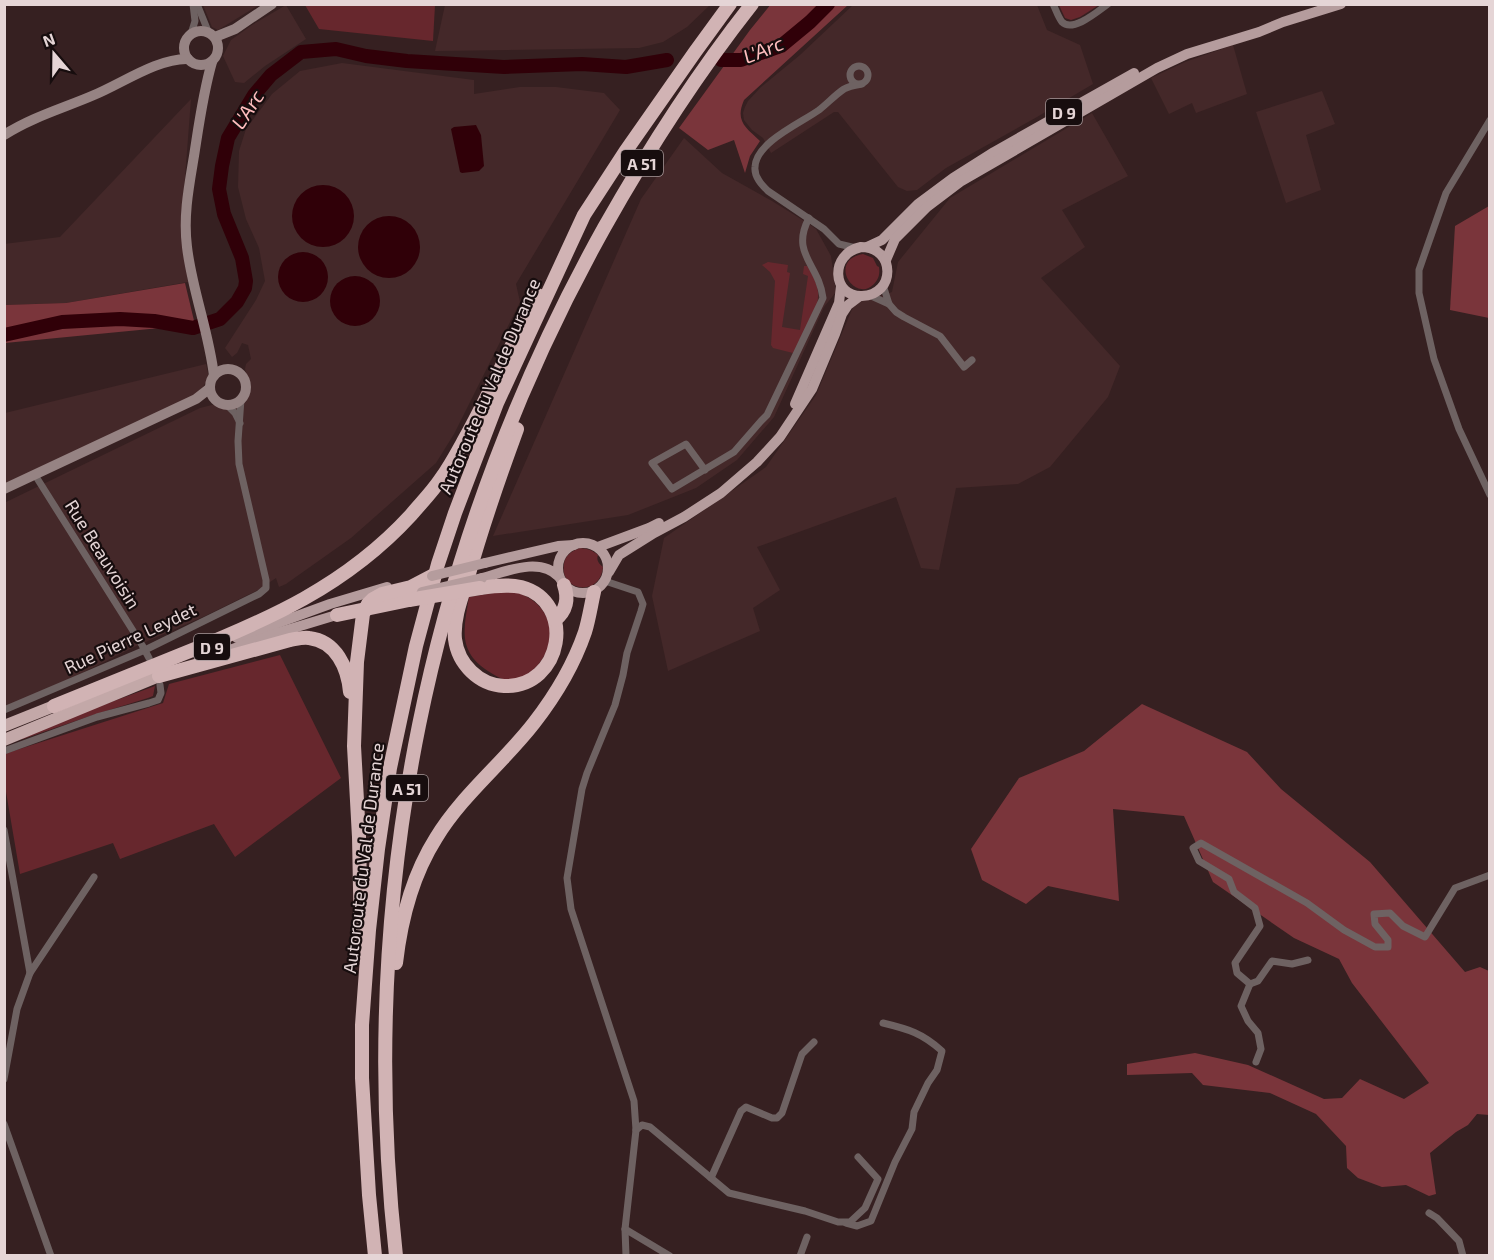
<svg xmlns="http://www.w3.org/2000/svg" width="1494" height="1260" font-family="'Exo 2',sans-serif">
<rect width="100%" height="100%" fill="#362021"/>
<!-- built -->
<g fill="#442829">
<polygon points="203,5 259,5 218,30 212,27"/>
<polygon points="286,5 306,39 265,66 244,83 235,82 223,56 231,40 252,25"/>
<polygon points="445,5 445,4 710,5 687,27 663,42 639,48 435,51"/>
<polygon points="853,5 1037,5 1047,30 1080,45 1093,84 1037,117 946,168 917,190 907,191 898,187 838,112 834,112 771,153 763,138 752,130 744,120 743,113 745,107 748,101 761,87 800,55"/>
<polygon points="1233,45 1247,94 1196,113 1192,103 1169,114 1151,78 1185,62"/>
<polygon points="342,63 474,80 474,94 520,87 556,87 604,93 620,110 516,284 520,302 454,434 436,463 351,538 286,584 279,587 276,578 258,590 205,616 132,648 84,672 5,708 4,503 200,408 216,404 228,409 246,402 250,391 245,369 246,364 251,359 248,345 242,343 237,353 232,357 225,348 256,300 265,281 259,248 246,219 238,187 239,151 246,129 272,94 300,71"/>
<polygon points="1322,91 1335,124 1306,135 1321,190 1286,203 1256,112"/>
<polygon points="191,99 181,230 188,282 66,303 5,305 4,244 60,237"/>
<polygon points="1092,113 1128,176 1062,210 1085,247 1041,278 1120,366 1108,397 1050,467 1018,484 956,488 939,570 921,568 896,497 757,547 780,590 753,608 760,631 668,671 652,596 664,538 766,467 816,395 853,307 862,301 872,299 892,292 898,262 950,198"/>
<polygon points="684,138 722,173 772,201 809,224 816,229 831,256 836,292 824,307 774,417 737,460 696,488 628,515 493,536 641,199"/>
<polygon points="206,364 209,378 202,388 191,398 5,484 5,413"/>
</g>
<!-- green -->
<g fill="#67272d">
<polygon points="305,5 435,5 433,41 319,29"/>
<polygon points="1059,5 1099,5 1080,17 1071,20 1065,18"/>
<path d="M863 254 873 258 877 266 879 267C880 273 879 279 874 284 855 304 827 260 863 254Z"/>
<path d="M768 262 788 265 787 272 790 273 782 327 800 330 808 276 803 274 804 266H807C812 273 817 283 818 292 820 310 801 337 793 353L773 348 771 345 775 281 770 272 762 265Z"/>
<path d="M580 548C588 549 592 550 598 555 596 560 599 564 603 567 600 598 559 591 564 564 565 555 572 551 580 548Z"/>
<path d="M512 590C527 596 540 602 547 618 559 643 537 679 509 680 502 680 494 675 488 671 457 651 464 628 469 597Z"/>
<polygon points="280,655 341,778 235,857 214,824 120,859 113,843 20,874 5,786 4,754 163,703 169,684"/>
<polygon points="155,686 153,696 148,698 93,715 23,739 22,738 92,709"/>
</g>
<!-- forest -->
<g fill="#7a353b">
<path d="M771 4 848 5 744 100C735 121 745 127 760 141L750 156 745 173 734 140 708 150 679 128 750 30Z"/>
<polygon points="1489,206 1489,318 1450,310 1455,226"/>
<polygon points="185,283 196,329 160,328 5,343 5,305 66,303"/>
<polygon points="1142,704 1247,752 1281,789 1370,862 1465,972 1480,967 1489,971 1489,1115 1477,1114 1468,1125 1456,1132 1430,1153 1436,1194 1429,1196 1406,1185 1382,1187 1358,1178 1347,1168 1346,1146 1316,1114 1270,1093 1203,1085 1192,1073 1127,1075 1127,1064 1195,1053 1248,1065 1324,1099 1342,1098 1360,1079 1404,1099 1429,1083 1352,983 1339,959 1294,938 1213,882 1184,816 1113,809 1119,901 1048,886 1026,904 982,880 971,849 1019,778 1084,751"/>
</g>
<!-- water -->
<g fill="#300008">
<polygon points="476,125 481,135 484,166 479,171 462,173 460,172 451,129 454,127"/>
<circle cx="323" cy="216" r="31"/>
<circle cx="389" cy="247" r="31"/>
<circle cx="303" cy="277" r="25"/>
<circle cx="355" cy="301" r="25"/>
</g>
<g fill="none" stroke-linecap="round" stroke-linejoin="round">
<!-- river -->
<g stroke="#300008" stroke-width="14">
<polyline points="721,60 741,60 781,46 810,22 828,4"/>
<polyline points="4,335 62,322 120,319 154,321 193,328 220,319 237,302 245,288 246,281 242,258 224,214 219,189 222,166 228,138 254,95 271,75 301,52 336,49 366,56 407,61 504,67 582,64 626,67 667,60"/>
</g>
<!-- minor -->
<g stroke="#6e6262" stroke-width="7">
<polyline points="197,4 208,31"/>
<path d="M1053 4C1056 10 1058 17 1062 22 1073 33 1098 11 1108 4"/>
<polyline points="191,34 195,21 193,4"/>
<circle cx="859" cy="75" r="9"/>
<polyline points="1490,120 1446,193 1419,270 1419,293 1434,359 1459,429 1490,495"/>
<path d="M856 248 839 244 824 229 768 191C762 185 754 177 755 167 756 142 801 123 819 110 828 103 835 95 844 89 849 86 856 85 862 84"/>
<polyline points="869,295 889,304 883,285"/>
<polyline points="889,304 896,312 904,317 940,336 964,367 972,360"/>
<polyline points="227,405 235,413 240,423"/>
<path d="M705 470 686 444 652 463 672 489 734 452 761 421 767 415 823 298C819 264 790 254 809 218"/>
<polyline points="35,475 142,645 149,658"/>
<polyline points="605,581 638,592 643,604 641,611 627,653 623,675 615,705 587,773 582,789 567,878 571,909 634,1101 636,1130 625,1229 626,1256"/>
<polyline points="4,710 145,650 259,594 266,588 266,580 239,464 238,441 241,399"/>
<polyline points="4,751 97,717 149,703 158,700 161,693 160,685"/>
<polyline points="4,830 30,973 17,1009 4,1079"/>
<polyline points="1308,960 1292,964 1272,961 1258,981 1250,984 1237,973 1235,963 1260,926 1255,908 1234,892 1229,879 1199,861 1193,848 1201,843 1307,903 1344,930 1375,947 1388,947 1388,940 1375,924 1374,914 1390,913 1403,926 1425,937 1455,888 1490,875"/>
<polyline points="30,973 94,877"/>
<polyline points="1250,984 1241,1006 1248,1021 1258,1033 1261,1049 1256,1062"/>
<polyline points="4,1124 51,1256"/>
<polyline points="636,1130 642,1125 650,1127 729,1193 805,1211 838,1222 850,1222 865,1208 878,1179 858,1157"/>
<polyline points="711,1178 741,1111 746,1107 772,1118 777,1118 782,1113 802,1054 814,1042"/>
<polyline points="1429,1213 1437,1218 1459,1241 1463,1256"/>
<path d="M846 1223 857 1226 871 1221 895 1162 912 1129 914 1112 928 1083 937 1070 942 1051C922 1033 908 1029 883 1023"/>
<polyline points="625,1229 670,1256"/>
<polyline points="800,1256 807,1237"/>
</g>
<!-- secondary -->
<g stroke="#968383" stroke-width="10">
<circle cx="201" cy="48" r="17"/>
<polyline points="215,37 235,29 272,4"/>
<path d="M212 62C203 93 199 124 194 156 189 186 183 216 187 247 192 290 209 332 214 376"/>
<path d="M4 135C32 117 64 108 94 95 121 84 158 58 188 59"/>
<circle cx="228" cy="387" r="18"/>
<polyline points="4,489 196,399 210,388"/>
</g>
<!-- primary -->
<g stroke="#b59c9d" stroke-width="10">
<path d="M861 247C896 247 896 295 862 296 832 297 829 254 861 247Z"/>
<polyline points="867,247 882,240 918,204 953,178 994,152 1134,73"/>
<polyline points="886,260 895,239 927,207 960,182 1157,68 1187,54 1259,32 1283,22 1341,4"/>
<polyline points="795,404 839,303 841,286"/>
<circle cx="583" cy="568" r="25"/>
<polyline points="598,547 649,528 659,523"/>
<polyline points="485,563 558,546 574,545"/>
<polyline points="609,572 619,555 654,533 684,517 721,493 757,462 780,437 812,389 835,334 842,314 848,305 860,296"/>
<path d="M482 578C505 572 540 556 559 577"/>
<polyline points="237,638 330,604 387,587"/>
<polyline points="227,651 277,633 343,613"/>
</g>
<!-- trunk -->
<g stroke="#c3a8a8" stroke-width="12">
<polyline points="4,726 54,706"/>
<polyline points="4,740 159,676"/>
</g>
<!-- motorway -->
<g stroke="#d1b3b4" stroke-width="14">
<path d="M480 588C493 586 507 584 521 587 577 602 563 688 504 686 479 685 458 664 455 639 453 619 462 596 468 577 482 527 499 478 517 429"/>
<polyline points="337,615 409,600"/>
<path d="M555 620C566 611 569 599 564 585"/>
<path d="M159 676 290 640C296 639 303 637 309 638 336 641 348 668 350 692"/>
<path d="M54 706C96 689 138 672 180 655 268 620 346 586 411 515 421 503 432 492 440 480 451 465 459 449 468 433 493 387 513 340 538 295"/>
<polyline points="361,939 359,837 354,746 357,662 363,614 368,604 373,599 382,594 411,587 432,576"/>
<path d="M396 963C401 919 412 876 436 838 462 795 503 763 534 723 555 696 574 664 585 632 589 619 591 605 594 592"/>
<polyline points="375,1256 369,1195 362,1078 362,1025 369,930 378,849 390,768 416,646 438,564 455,513 497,403 584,215 625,152 695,52 730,4"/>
<path d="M396 1256C356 895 428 544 604 228 648 150 696 75 752 4"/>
</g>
<!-- primary-bridge -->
<g stroke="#b59c9d" stroke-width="10">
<polyline points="432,576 485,563"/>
<polyline points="422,592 482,578"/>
</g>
<!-- motorway-bridge -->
<polyline stroke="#d1b3b4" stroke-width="14" points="409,600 480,588"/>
</g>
<g text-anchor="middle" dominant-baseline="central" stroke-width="4.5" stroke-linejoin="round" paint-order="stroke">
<!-- shield labels -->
<g fill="#170d0e" stroke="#a7999a" stroke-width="1.5">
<rect x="1046" y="99" width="36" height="26" rx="4.5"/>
<rect x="621" y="150" width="42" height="26" rx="4.5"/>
<rect x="194" y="634" width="36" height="26" rx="4.5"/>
<rect x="386" y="775" width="42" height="26" rx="4.5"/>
</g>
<g font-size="16" font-weight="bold" fill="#e5d5d6">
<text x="1064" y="112">D 9</text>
<text x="642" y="163">A 51</text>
<text x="212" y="647">D 9</text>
<text x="407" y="788">A 51</text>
</g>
<!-- street labels -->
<g font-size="18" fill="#e5d5d6" stroke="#170d0e">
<text transform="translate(489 386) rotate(-67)">Autoroute du Val de Durance</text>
<text transform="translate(103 554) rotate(58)">Rue Beauvoisin</text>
<text transform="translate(130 638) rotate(-25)">Rue Pierre Leydet</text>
<text transform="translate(363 858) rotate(-83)">Autoroute du Val de Durance</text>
</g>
<!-- water labels -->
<g font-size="20" font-style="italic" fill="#ffbdbe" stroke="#170d0e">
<text transform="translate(763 49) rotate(-22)">L'Arc</text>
<text transform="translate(247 109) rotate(-57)">L'Arc</text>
</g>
</g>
<!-- border -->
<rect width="1494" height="1260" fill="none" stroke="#e5d5d6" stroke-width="12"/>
<!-- north arrow -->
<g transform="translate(54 54) rotate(340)" stroke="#170d0e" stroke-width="4.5" paint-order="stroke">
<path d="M0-4.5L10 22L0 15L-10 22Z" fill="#e5d5d6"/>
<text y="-9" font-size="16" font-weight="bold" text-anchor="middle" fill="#e5d5d6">N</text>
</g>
</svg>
